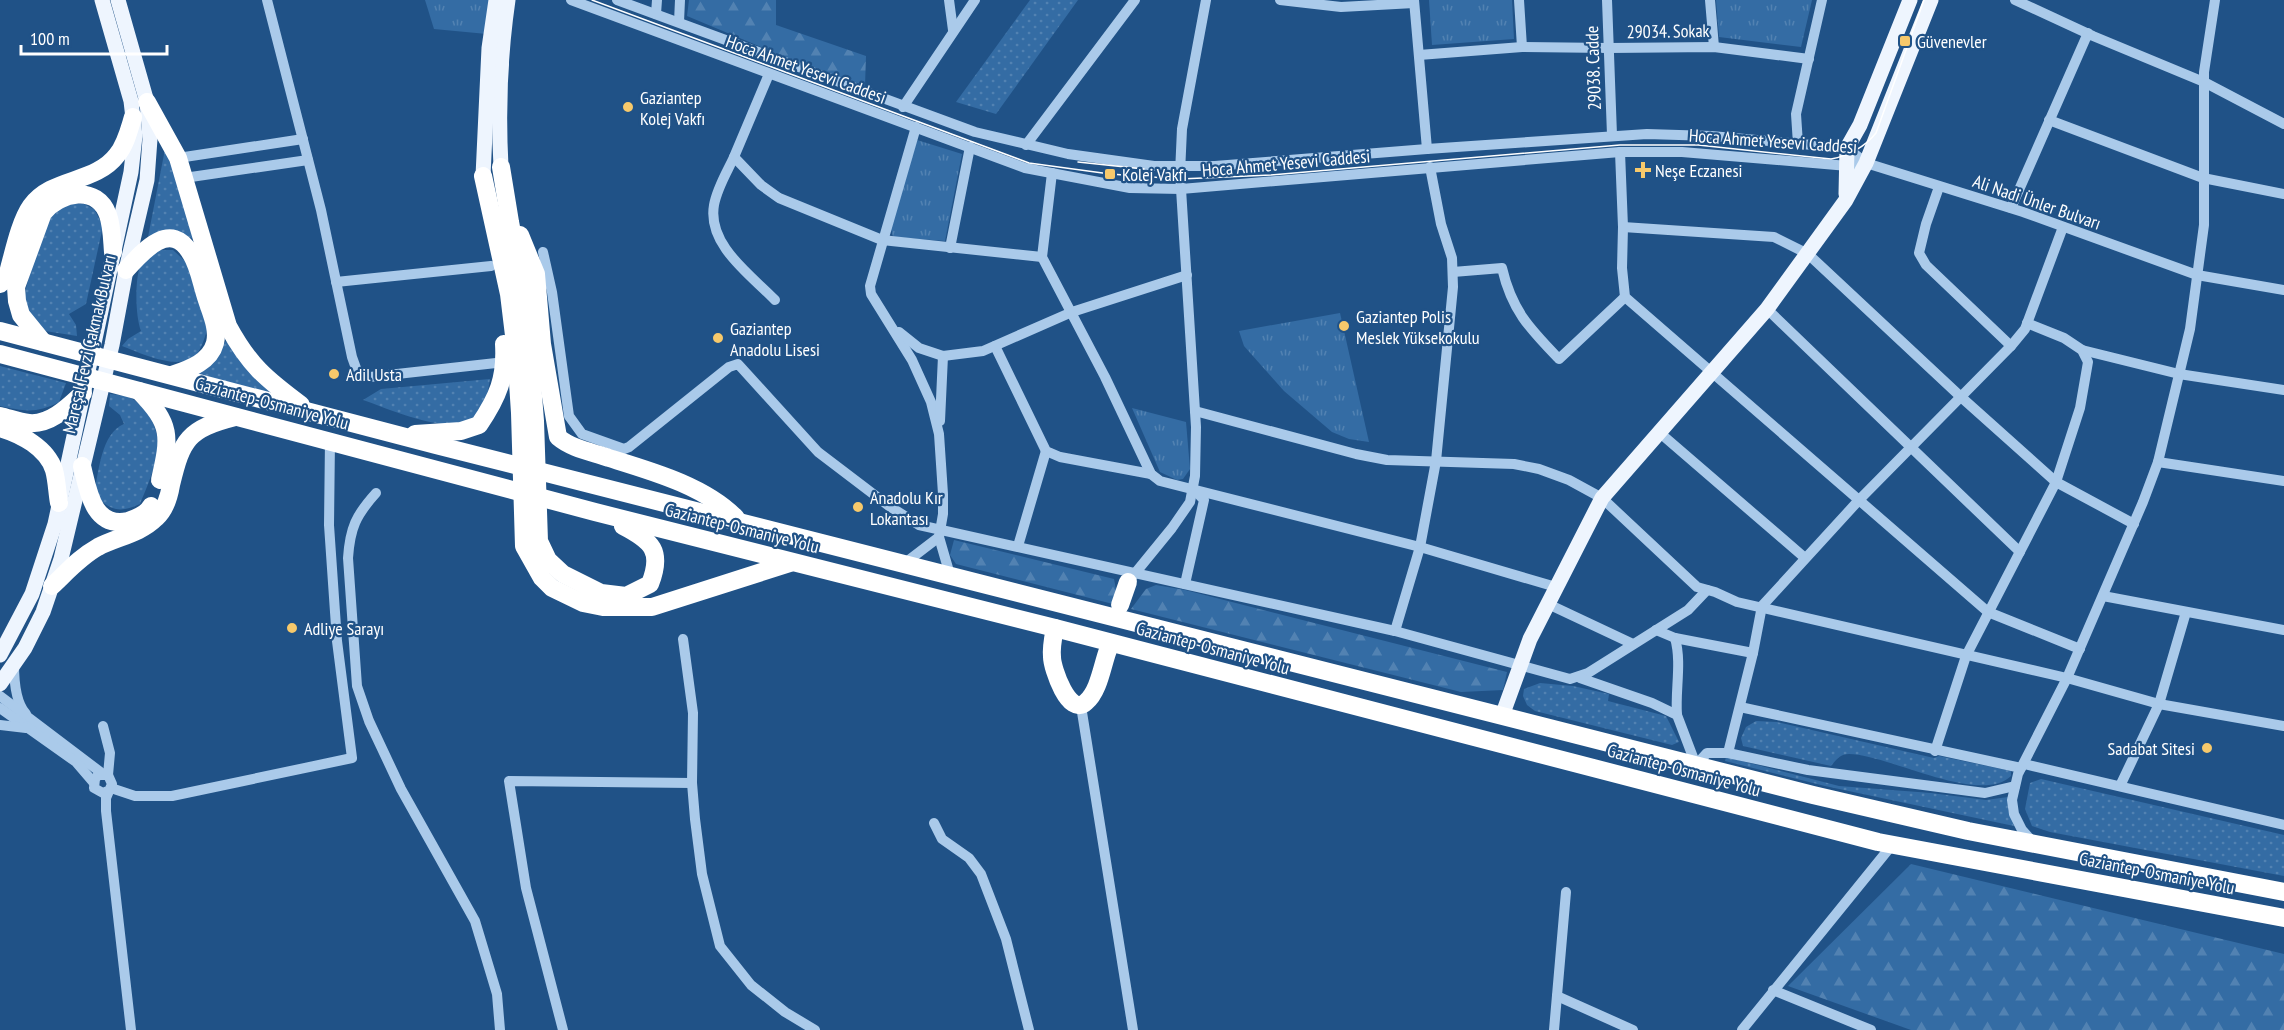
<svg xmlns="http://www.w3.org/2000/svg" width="2284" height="1030" font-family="'PT Sans Narrow',sans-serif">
<defs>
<pattern id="grass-dots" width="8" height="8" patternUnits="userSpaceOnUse" patternTransform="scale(1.5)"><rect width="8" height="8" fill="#346ca4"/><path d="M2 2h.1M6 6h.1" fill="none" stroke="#5282b2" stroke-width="1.8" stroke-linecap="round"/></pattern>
<pattern id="forest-firs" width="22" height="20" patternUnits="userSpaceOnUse" patternTransform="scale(1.5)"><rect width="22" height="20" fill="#346ca4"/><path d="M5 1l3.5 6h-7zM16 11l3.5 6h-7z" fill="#5282b2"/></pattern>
<pattern id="park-tufts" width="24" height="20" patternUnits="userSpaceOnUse" patternTransform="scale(1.5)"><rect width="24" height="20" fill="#346ca4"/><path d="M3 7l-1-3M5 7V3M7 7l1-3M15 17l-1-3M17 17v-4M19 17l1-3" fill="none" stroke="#5282b2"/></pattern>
</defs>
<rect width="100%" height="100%" fill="#205287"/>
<!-- grass -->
<g fill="url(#grass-dots)">
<polygon points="1030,0 1078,0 996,114 956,102"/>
<path d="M166 144 197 241C180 231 167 230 148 237Z"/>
<polygon points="69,203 84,204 94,209 103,226 86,304 69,314 76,325 77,336 45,331 33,318 24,304 26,288 44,224 56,209"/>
<path d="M155 250H173L186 262 208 328C205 336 202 348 196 355 180 372 140 353 122 346L128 339 141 331C135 316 134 273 143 259 146 256 152 252 155 250Z"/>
<polygon points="226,341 271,393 197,374"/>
<path d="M0 366 66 383 59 402C36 414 24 411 0 406Z"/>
<path d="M490 379C488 389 487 403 482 411 462 443 390 409 363 400L381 389Z"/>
<path d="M110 394C116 395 124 395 129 397 145 405 158 426 158 444 158 462 147 487 140 504 119 514 108 510 94 493 99 472 101 433 124 424L120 415 109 406Z"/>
<polygon points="1540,683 1573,686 1609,694 1608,701 1666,716 1679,742 1672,745 1535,711 1527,705 1523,696 1524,689"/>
<path d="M1756 721 1777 722 1934 758 1939 756 2011 771V776C1980 806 1887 754 1849 754 1840 754 1836 760 1831 766L1743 746 1741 738 1746 727Z"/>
<polygon points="1726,757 1839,786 1931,793 1986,800 2008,797 2008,810 2014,826 1825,786 1725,761"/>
<polygon points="2041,779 2284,835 2284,876 2050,832 2032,826 2025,809 2030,783"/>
</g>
<!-- forest -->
<g fill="url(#forest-firs)">
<polygon points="689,0 776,0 776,25 866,56 865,86 787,58 687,16"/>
<polygon points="954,540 1114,579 1116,590 1113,604 956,564 950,555"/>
<polygon points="1156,585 1185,590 1507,672 1503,690 1461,692 1131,609 1146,589"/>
<polygon points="1911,864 2284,954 2284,1030 1911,1030 1788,986"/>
</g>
<!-- park -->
<g fill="url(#park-tufts)">
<polygon points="425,0 493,0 487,34 434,29"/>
<polygon points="1429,0 1512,0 1514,39 1432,45"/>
<polygon points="1716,0 1812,0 1801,47 1719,37"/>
<polygon points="917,140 962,154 945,241 893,237 891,229"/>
<polygon points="1340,313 1369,442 1349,439 1332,432 1284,391 1244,346 1239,331"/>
<polygon points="1132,408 1186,422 1190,469 1183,479 1177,480 1160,472"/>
</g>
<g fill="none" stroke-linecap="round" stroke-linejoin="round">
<!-- minor -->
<g stroke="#aacaea" stroke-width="10">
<polyline points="267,0 321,210 352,357 357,371 370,377 505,362"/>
<polyline points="571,0 1025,168 1130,188 1181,189 1620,152 1682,152 1848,166 1866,163"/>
<polyline points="617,0 975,132 1068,154 1154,166 1215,166 1427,149 1647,134 1711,136 1847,148 1866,163 2023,212 2197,275 2284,290"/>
<polyline points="949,0 953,30"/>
<polyline points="1280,0 1341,7 1414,3"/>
<polyline points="1414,0 1427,149"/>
<polyline points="1519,0 1522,47"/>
<polyline points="1607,0 1612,135"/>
<polyline points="1710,0 1714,47"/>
<polyline points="2015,0 2093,36 2204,82 2284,124"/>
<polyline points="656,14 657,0"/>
<polyline points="679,22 680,0"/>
<polyline points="1419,55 1522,47 1609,48 1714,47 1809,59"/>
<polyline points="769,74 734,157 761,185 779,198 882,240 1042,257"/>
<polyline points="903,107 975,0"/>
<polyline points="2049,120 2203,178 2284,194"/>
<polyline points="916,127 870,286 871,294 912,360 931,402 939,434 943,494 943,514 939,537 950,575"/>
<polyline points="1798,144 1796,114 1822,0"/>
<polyline points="1026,145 1135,0"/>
<polyline points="1620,152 1623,227 1622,268 1625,297 1988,612 2080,649"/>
<path d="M734 157C727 172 717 188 714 205 707 245 751 275 775 300"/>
<polyline points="178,158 303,139"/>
<polyline points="1052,173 1042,257 1105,377 1151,474 1160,481 1420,547 1556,587"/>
<polyline points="184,178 308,160"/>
<polyline points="1939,187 1926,224 1919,253 1926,265 2011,346"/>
<polyline points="2011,208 2088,33"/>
<polyline points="1623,227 1774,237 1808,254 1961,397 2056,482 2134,524"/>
<polyline points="950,248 970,147"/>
<polyline points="543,252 552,292 569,416 582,434 624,449 629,447 729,367 738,364 818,452 889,506 919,525 1395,631 1570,679 1588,673 1688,610 1707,590"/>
<path d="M1453 272 1502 268C1512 311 1530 329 1559 359L1625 297"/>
<polyline points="336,282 491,266"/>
<polyline points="1767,309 2020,552"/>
<polyline points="899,332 919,348 943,356 983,351 1072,312 1187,275"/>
<polyline points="995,346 1046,451 1060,457 1151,474"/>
<polyline points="2082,350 2179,374 2284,390"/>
<polyline points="1195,411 1356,454 1387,460 1514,464 1539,469 1569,480 1602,498 1697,587 1715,592 1737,602 2067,678 2159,704 2284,726"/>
<polyline points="940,421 943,356"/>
<polyline points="1660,433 1805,558"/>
<polyline points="2158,462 2284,481"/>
<path d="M376 493C356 515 350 528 348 558L357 686 369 721 401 789 475 921 497 994 500 1030"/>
<polyline points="1018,546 1046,451"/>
<polyline points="905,563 939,537"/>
<polyline points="1132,577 1172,528 1190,502 1195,476 1196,427 1180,173 1182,129 1206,0"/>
<polyline points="1185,584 1204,500 1193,488"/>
<polyline points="2103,596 2284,630"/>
<polyline points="1548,604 1633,644"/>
<polyline points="1656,630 1675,638 1753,653"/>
<polyline points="1395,631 1420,547 1436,461 1453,287 1452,258 1441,224 1430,167"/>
<path d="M1675 638C1682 663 1675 690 1677 715"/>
<polyline points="683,639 693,713 692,783 695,819 702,874 720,946 751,985 785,1012 815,1030"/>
<path d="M14 664C14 679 15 702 26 714"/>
<polyline points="1580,678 1652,703 1677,715 1696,765 1707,753 1728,753 1808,770 1985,793 2015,786"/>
<polyline points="0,696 103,774"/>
<polyline points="1081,706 1133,1030"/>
<polyline points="1740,707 2021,768"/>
<polyline points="0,708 76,762 94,783"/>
<polyline points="0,725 26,728"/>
<polyline points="103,726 110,753 108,775"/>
<polyline points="1935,751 1966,656 2056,482 2080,408 2088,362 2082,350 2064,338 2027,323"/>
<polyline points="1728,753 1753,653 1762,606 1859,500 2011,346 2025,329 2063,227"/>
<polyline points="2024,764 2284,825"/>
<polyline points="2120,786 2159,704 2186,612"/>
<polyline points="111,788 135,796 172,796 352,758 337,641 329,525 330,440"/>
<polyline points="108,791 103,793 94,788 95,779 98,775 108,775 112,784 106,798 106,811 131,1030"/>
<polyline points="934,823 942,839 969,858 981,874 1006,939 1029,1030"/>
<polyline points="2033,842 2022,830 2014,814 2012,800 2018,774 2067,678 2143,502 2158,462 2190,329 2204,225 2204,72 2215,0"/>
<polyline points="1773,990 1871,1030"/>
<polyline points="1557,996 1633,1030"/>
<polyline points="563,1030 526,888 509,781 692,783"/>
<polyline points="1554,1030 1566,892"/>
<polyline points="1742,1030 1892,845"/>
</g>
<!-- major -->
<g stroke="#eef5fe" stroke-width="15">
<path d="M501 167C498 111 500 55 508 0"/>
<polyline points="483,176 489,48 496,0"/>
<polyline points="1846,194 1847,148 1860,125 1910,0"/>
<polyline points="0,655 32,594 55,524 131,172 135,136 131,101 102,0"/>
<polyline points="0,684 25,648 43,612 61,559 112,345 126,270 147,180 150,139 147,102 118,0"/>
<polyline points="1502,716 1530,639 1602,498 1767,309 1846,200 1866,163 1931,0"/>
</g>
<!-- highway -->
<g stroke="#fff" stroke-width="18">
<path d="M147 102 178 158 228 326C249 365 266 379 301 405"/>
<path d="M501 167 510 222 526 306 535 421 539 541 548 560 563 574 601 593 626 596 650 584C663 551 652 541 623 526"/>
<polyline points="483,176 509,294 516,352 520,413 524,546 542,578 552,588 583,603 603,607 652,607 790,563"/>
<path d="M520 235 536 274 542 344 558 437C572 449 592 452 609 458 651 471 705 486 736 518"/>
<path d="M126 270C143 251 171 219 191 254 198 265 201 281 205 294 209 309 219 327 215 343 210 362 189 369 172 375"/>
<path d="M0 284 7 276C13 256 19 223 31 206 52 177 95 184 117 155 126 144 129 130 133 117"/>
<polyline points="0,331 436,445 1813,795 1968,831 2284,892"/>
<path d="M43 342 21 315 17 301 16 287 43 213C60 192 97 184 108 215 112 226 112 240 113 252"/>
<polyline points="0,354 595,512 1055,628 1878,842 2284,918"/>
<path d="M139 391C172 425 170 436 160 480"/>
<path d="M0 416C9 418 19 422 29 423 50 425 68 407 83 393"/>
<path d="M0 428C21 434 47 448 54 470 57 481 57 492 59 503"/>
<path d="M415 434 461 431 479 425C498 397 506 378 504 344"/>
<path d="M82 466C88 490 93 529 128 521 137 518 147 514 151 506"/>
<path d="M52 586C67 572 80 557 98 547 117 537 140 534 156 518 165 510 169 497 171 485 182 439 188 429 235 417"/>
<polyline points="1120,605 1128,582"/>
<path d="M1055 628C1053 638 1051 647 1052 657 1052 668 1069 718 1086 702 1099 691 1102 666 1108 650"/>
</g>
<!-- tram -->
<g stroke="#fff" stroke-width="1.5">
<path d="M592 0 1029 163 1110 174 1180 179 1271 175 1620 145H1698L1831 159C1848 156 1865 147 1876 133L1924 0"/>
<polyline points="1078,162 1144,169"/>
</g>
</g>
<!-- markers -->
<g fill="#f7c96b" stroke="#205287" stroke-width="2">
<rect x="1899" y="35" width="12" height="12" rx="3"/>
<circle cx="628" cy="107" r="6"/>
<path d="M1640 161h6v6h6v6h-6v6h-6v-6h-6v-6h6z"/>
<rect x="1104" y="168" width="12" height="12" rx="3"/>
<circle cx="1344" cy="326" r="6"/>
<circle cx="718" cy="338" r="6"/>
<circle cx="334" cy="374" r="6"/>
<circle cx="858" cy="507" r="6"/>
<circle cx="292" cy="628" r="6"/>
<circle cx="2207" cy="748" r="6"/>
</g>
<g text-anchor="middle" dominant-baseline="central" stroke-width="4.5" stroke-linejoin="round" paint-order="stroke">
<!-- street labels -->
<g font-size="18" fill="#fff" stroke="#205287">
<text transform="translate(1668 31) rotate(-1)">29034. Sokak</text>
<text transform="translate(1593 68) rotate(-92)">29038. Cadde</text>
<text transform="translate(806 69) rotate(20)">Hoca Ahmet Yesevi Caddesi</text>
<text transform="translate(1773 141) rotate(4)">Hoca Ahmet Yesevi Caddesi</text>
<text transform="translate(1286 163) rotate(-5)">Hoca Ahmet Yesevi Caddesi</text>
<text transform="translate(2037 202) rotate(19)">Ali Nadi Ünler Bulvarı</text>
<text transform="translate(89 344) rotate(-77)">Mareşal Fevzi Çakmak Bulvarı</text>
<text transform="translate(272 403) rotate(15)">Gaziantep-Osmaniye Yolu</text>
<text transform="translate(742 528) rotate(14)">Gaziantep-Osmaniye Yolu</text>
<text transform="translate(1213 648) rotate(15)">Gaziantep-Osmaniye Yolu</text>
<text transform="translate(1684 770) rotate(15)">Gaziantep-Osmaniye Yolu</text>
<text transform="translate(2157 873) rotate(11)">Gaziantep-Osmaniye Yolu</text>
</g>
<!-- poi labels -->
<g font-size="18" fill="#fff" stroke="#205287" text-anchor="start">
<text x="1917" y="41">Güvenevler</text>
<text x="640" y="97">Gaziantep<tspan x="640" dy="21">Kolej Vakfı</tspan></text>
<text x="1655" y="170">Neşe Eczanesi</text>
<text x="1122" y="174">Kolej Vakfı</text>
<text x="1356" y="316">Gaziantep Polis<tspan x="1356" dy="21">Meslek Yüksekokulu</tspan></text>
<text x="730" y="328">Gaziantep<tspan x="730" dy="21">Anadolu Lisesi</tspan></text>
<text x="346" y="374">Adil Usta</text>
<text x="870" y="497">Anadolu Kır<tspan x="870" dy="21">Lokantası</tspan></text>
<text x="304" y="628">Adliye Sarayı</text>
<text x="2195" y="748" text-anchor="end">Sadabat Sitesi</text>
</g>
</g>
<!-- scale -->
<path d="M21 45v9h146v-9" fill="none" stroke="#ffffff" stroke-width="3"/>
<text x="30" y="45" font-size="18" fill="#ffffff" stroke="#205287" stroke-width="4.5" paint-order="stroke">100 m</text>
</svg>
